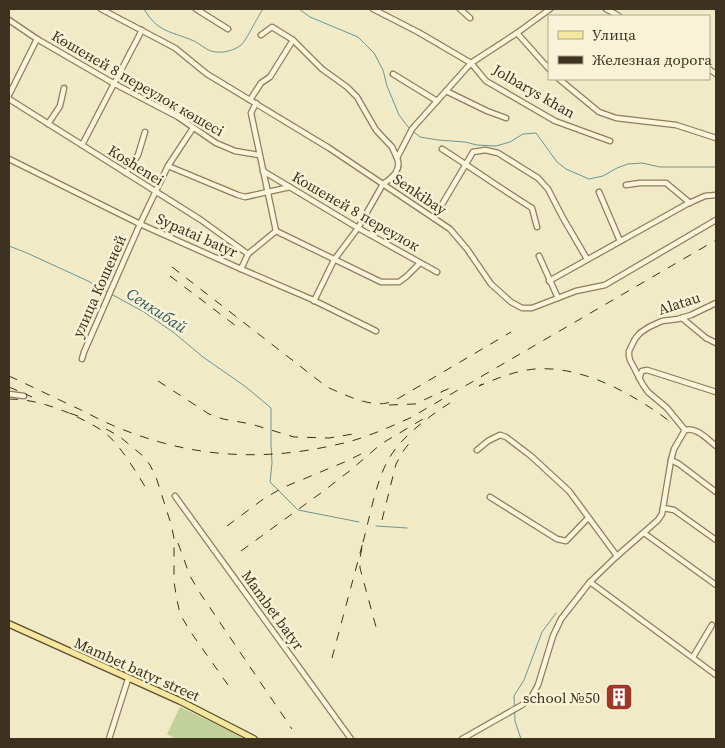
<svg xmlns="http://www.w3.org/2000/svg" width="725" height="748" font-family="'Source Serif 4',serif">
<rect width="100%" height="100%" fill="#f1eac7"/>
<!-- green -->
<polygon fill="#c2d099" points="180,707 230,731 244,739 176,739 167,734"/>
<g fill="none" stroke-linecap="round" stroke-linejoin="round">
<!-- stream -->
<g stroke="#6e9490" stroke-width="1">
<path d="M144 9C158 33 171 31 194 41 200 44 205 49 211 51 220 54 234 51 241 45 246 41 258 16 263 9"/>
<polyline points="299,9 310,17 358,37 374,53 383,70 387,86 399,115 408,127 420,137 438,140 465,142 477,145 496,146 510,142 523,134 536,133 557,162 566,169 589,179 603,176 617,168 628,164 642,163 660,167 716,167"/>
<polyline points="9,246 27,253 88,281 107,292"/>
<polyline points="111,294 144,312 173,332 203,357 246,387 271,408 271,445 272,463 270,482 298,510 359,522"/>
<polyline points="376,526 407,528"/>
<polyline points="521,739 515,721 514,696 524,680 542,632 556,613"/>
</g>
<!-- minor casing -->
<g stroke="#8e7d5b" stroke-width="7">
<g id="minor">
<polyline points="101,9 175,48 207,74 329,148 450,229 467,249 491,284 511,302 522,308 532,308 576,291 605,285 716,220"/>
<polyline points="196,9 228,29"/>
<polyline points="373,9 418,32 471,63 486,81 555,121 610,141"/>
<polyline points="460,9 470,18"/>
<polyline points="606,9 619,16"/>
<polyline points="9,20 37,39 113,83 178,117 216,143 235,151 259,155"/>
<polyline points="517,33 549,69"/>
<polyline points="261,35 272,27 293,40 322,69 347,87 357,97 376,130 392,147 397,158"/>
<polyline points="709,69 716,74"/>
<polyline points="393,74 437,101"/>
<polyline points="559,79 599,112 616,118 676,125 716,138"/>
<polyline points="446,91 487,111 506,118"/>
<polyline points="9,95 37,39"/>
<polyline points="9,99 201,220 248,254"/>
<polyline points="250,100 261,83 270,77 293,40"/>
<polyline points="256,103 251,113 276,231"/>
<polyline points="48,124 60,106 64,88"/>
<polyline points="82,145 142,30"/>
<path d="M442 149C472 168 501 189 532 208L537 227"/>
<polyline points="9,159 140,224 241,269 311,299 376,331"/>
<polyline points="168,166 238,195 245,197 290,187"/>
<polyline points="263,171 358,228 437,272"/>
<polyline points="126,173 138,155 145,132"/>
<polyline points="626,185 640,183 666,183 690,203"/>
<polyline points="599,192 620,241"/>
<polyline points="434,218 473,152 485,150 498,153 538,178 548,189 563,218 587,259"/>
<polyline points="539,256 558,298"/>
<polyline points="241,269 248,254 276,231 381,282 399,282 407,276 420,263"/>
<polyline points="549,281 687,204 705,196 716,195"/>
<path d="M314 301 334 260 358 228 383 184C392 178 402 170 397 158L412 129 471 63 517 33 550 9"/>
<polyline points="682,318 706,338 716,343"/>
<polyline points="82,359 84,352 140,224 168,166 193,128"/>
<polyline points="639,378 642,371 647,370 716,392"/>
<polyline points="9,394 24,396"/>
<path d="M685 430C697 427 707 439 716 446"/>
<polyline points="477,450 488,441 500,435 506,437 531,456 569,491 617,556"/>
<polyline points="671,460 679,464 716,492"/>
<polyline points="175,496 351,739"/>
<polyline points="490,497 557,539 566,541 588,518"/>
<polyline points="663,508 674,510 716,540"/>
<polyline points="644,533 716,585"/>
<polyline points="590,582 716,675"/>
<polyline points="693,657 712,625"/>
<polyline points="109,739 128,679"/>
<polyline points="462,739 522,705 532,696 538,685 553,636 561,619 590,582 617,556 658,520 662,514 671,460 674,449 685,430 667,408 648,392 643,385 630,360 629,356 629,351 635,339 640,333 649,327 662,321 678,319 691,315 716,303"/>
</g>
</g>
<!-- major casing -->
<g stroke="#5c4a2f" stroke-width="8">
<polyline id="major" points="9,624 180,701 254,739"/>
</g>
<!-- minor -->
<use href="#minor" stroke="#fbf6db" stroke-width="4.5"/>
<!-- major -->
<use href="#major" stroke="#f5e79d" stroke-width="5.5"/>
<!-- rail -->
<g stroke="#3d321f" stroke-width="1" stroke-dasharray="9 9" stroke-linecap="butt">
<path d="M172 267 327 387C343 394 369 407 387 403 391 402 395 400 399 398L511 332"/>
<polyline points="170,276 240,329"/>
<path d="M9 376C33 387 57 399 81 410 93 416 106 423 119 428 190 457 260 462 335 445 361 440 385 429 410 418L716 240"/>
<polyline points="158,381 209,414 223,419 251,424 294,437 329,438 353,434"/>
<path d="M482 384 479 386C495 379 510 373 527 370 576 362 630 392 668 420"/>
<polyline points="9,387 32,397"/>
<path d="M9 399C30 399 49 405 69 413"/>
<polyline points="389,405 415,404 450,388"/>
<path d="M78 416 69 413C81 419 93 424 104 432 121 445 137 474 149 493"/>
<polyline points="106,429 119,436 143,456 150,465 156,477 171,524 174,538 174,582 177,600 180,614 190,631 228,685"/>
<polyline points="382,520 396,464 404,450 414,437"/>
<polyline points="227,526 262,500 282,488 347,461 367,451"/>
<path d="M363 542C370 517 376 479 390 457 402 436 432 414 453 401"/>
<polyline points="178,543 190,576 200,593 292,729"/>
<polyline points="241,551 325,490 352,469 381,444 423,419"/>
<polyline points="332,658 363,542 360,558 360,568 376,627"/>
</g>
</g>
<!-- icons -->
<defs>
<g id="building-square" transform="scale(1.4375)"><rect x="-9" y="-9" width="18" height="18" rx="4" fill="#a13827" stroke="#f8f3d7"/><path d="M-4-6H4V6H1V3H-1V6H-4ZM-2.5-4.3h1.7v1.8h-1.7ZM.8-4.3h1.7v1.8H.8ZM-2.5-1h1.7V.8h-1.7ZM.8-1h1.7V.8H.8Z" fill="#fff"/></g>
</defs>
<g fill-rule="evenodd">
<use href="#building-square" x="619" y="697"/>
</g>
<g text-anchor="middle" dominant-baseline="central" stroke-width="5" stroke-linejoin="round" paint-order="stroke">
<!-- street labels -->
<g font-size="15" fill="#3d321f" stroke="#f8f3d7">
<text transform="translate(138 83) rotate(30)">Көшеней 8 переулок көшесі</text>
<text transform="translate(534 91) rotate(30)">Jolbarys khan</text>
<text transform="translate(136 165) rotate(32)">Koshenei</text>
<text transform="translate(420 194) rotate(34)">Senkibay</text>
<text transform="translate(356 211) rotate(30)">Кошеней 8 переулок</text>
<text transform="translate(197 235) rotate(24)">Sypatai batyr</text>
<text transform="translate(99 286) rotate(-66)">улица Кошеней</text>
<text transform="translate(679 303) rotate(-18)">Alatau</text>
<text transform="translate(273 610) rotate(54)">Mambet batyr</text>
<text transform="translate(137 669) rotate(24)">Mambet batyr street</text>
</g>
<!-- poi labels -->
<g font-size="15" fill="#3d321f" stroke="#f8f3d7" text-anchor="end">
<text x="600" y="697">school №50</text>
</g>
<!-- water labels -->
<g font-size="16" font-style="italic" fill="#2e5a5e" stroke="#f8f3d7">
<text transform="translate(157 310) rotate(33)">Сенкибай</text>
</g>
</g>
<!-- border -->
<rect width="725" height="748" fill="none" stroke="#3d321f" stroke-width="20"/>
<!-- legend -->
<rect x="548" y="15" width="162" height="65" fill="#f8f3d7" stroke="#ada68d"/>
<rect x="558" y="31" width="25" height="8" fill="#f5e79d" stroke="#ada68d"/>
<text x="592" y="40" font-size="15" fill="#3d321f">Улица</text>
<rect x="558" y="56" width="25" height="8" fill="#3d321f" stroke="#ada68d"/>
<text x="592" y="65" font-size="15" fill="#3d321f">Железная дорога</text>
</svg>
